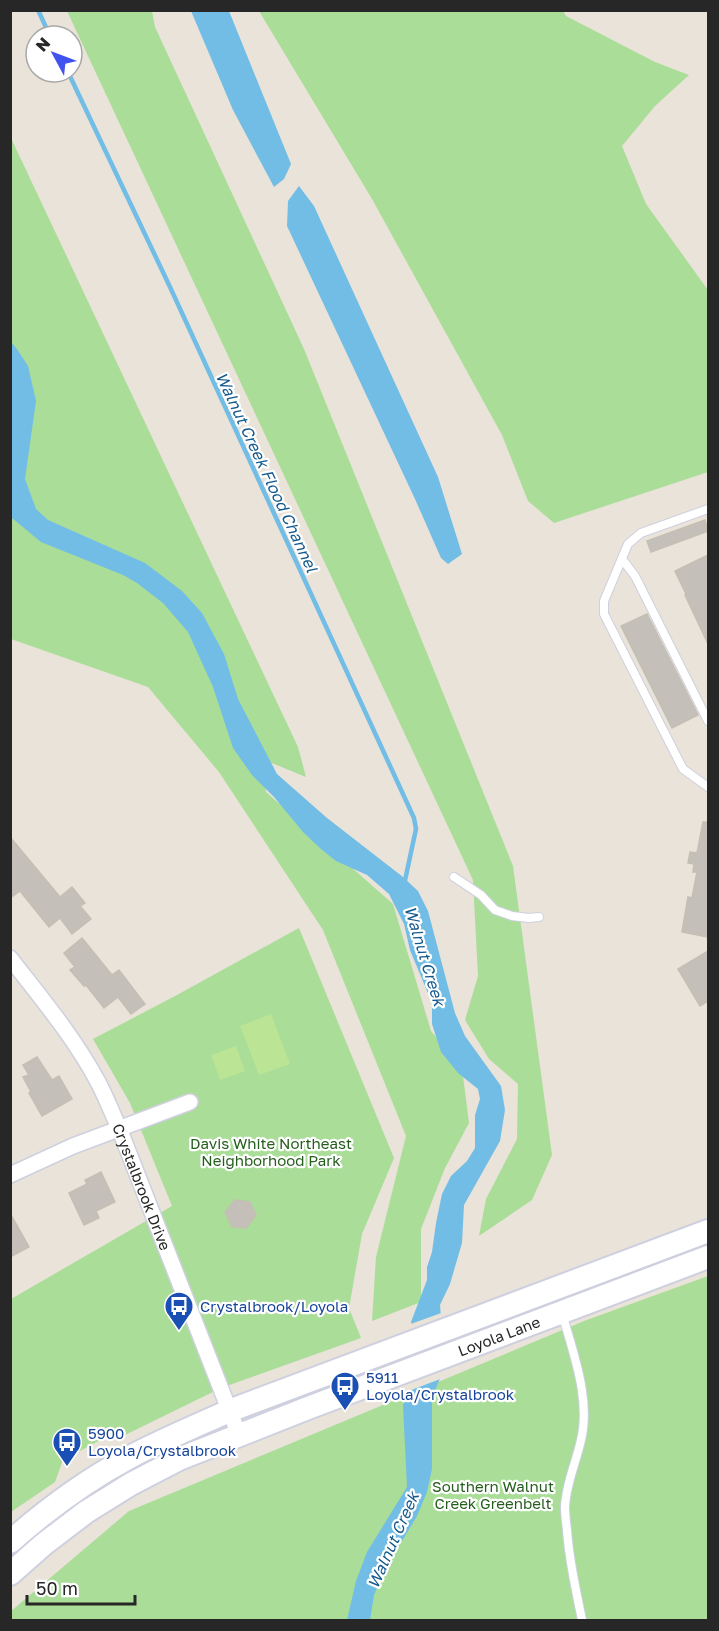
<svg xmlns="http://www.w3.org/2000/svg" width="719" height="1631" font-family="'Golos Text',sans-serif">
<rect width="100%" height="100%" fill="#e9e3d9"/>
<!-- green -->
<g fill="#aadd98">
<polygon points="67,11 152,11 155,27 304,349 513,866 552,1155 532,1200 479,1236 486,1199 517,1139 518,1084 489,1059 465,1020 478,976 473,880"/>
<polygon points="259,11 563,11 566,16 655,62 689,75 655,106 622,146 646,204 708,290 708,472 554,523 528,501 502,435 372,199"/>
<polygon points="10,136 298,747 306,777 262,759 266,792 393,904 431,1031 462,1068 469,1123 445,1168 421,1229 421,1302 372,1321 376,1257 406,1136 323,930 219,772 148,687 11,639"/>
<polygon points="299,928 394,1158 362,1234 349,1308 361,1338 221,1388 125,1435 106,1437 63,1460 55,1482 11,1512 11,1299 172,1206 130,1103 93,1039 177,995"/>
<polygon points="708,1276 708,1620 11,1620 10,1612 129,1511 584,1321"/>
</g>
<!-- pitch -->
<g fill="#bbe494">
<polygon points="271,1014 290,1064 259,1075 240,1026"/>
<polygon points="236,1046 245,1071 220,1080 211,1055"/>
</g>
<!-- water -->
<g fill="#71bde6">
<polygon points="191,11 229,11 291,164 284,179 274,187 233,110"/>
<polygon points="299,186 314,206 438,477 462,554 448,564 441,558 415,499 287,226 288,201"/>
<polygon points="10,341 17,349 28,366 36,401 25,479 36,509 48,520 145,563 182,591 202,613 224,654 238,699 277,774 327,818 403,877 418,891 428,911 455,1013 465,1036 501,1086 505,1110 500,1141 464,1205 462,1243 450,1284 440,1305 445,1366 432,1398 432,1469 427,1492 417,1516 384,1571 374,1595 370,1620 347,1620 356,1581 367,1552 407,1487 403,1405 416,1381 421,1359 411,1322 427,1280 427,1267 432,1252 436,1223 442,1194 451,1176 467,1161 475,1148 475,1115 480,1099 478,1089 458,1073 441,1052 432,1024 432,1003 410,950 404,924 389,894 367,875 336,861 321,849 303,832 274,797 252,775 233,748 213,687 188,632 163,603 137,583 123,575 41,542 12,518 10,513"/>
</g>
<!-- pier -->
<polygon fill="#e9e3d9" points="444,1312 448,1366 443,1378 406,1392 413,1380 418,1359 408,1325"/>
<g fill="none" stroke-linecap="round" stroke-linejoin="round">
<!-- stream -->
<g stroke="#71bde6" stroke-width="4.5">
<polyline points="38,10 50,36"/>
<polyline points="68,72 170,287 414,818 416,829 404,885"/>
</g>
</g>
<!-- building -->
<g fill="#c4c0b9" stroke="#c4bfb3" stroke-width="1.5">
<polygon points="705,520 708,531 651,552 647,541"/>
<polygon points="708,555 708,644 685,595 686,594 675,571"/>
<polygon points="647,614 698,715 672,728 621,626"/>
<polygon points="703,822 708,822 708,937 682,932 688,897 692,898 697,872 693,872 694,864 688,863 690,852 697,853"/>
<polygon points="10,837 60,897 72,887 85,903 80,906 91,919 72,934 60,918 49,927 20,891 10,898"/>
<polygon points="82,938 112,975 119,970 145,1004 131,1014 118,997 104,1008 86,985 84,986 70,970 75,967 64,953"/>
<polygon points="708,951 708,1001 700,1006 678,969"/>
<polygon points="37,1057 52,1080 59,1076 72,1099 42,1116 29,1093 31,1092 23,1077 29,1075 23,1065"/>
<polygon points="101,1172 115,1202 96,1211 99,1218 84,1225 69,1193 87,1184 85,1180"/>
<polygon points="235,1200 250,1202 256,1215 246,1228 232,1227 225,1212"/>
<polygon points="10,1213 29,1247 10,1257"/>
</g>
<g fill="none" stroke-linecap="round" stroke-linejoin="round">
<!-- service casing -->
<g stroke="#ced0df" stroke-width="10">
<g id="service">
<polyline points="708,509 641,533 628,544 604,601 604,614 683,769 708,787"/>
<polyline points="622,559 635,576 708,721"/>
<polyline points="454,877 481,895 495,910 512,916 529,918 539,917"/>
<path d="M562 1313C573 1353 591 1399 581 1440 576 1463 566 1483 565 1507 565 1514 566 1522 567 1530 569 1561 576 1590 582 1620"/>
</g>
</g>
<!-- minor casing -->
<g stroke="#ced0df" stroke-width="18">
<g id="minor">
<path id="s1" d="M10 958C41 998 74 1037 98 1082 106 1097 112 1113 119 1128L239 1435"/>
<polyline points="10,1175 73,1146 190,1102"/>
</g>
</g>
<!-- secondary casing -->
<g stroke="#ced0df" stroke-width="26">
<g id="secondary">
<path d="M10 1542C46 1510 87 1480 130 1457 162 1440 196 1426 229 1411L708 1231"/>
<path id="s2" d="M10 1574 44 1544 86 1512 131 1484 179 1459 308 1408 708 1257"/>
</g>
</g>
<!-- service -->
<use href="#service" stroke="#fff" stroke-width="8"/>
<!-- minor -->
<use href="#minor" stroke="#fff" stroke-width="15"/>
<!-- secondary -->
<use href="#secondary" stroke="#fff" stroke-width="22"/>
</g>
<!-- icons -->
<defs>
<g id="bus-pin" transform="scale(1.5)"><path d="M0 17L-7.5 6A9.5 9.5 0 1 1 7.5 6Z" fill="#1a4fb4" stroke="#fff"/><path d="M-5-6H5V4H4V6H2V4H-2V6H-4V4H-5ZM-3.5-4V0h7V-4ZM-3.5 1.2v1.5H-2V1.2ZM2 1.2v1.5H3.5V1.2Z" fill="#fff"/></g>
</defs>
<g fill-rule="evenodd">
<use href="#bus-pin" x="179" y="1306"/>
<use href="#bus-pin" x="345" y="1386"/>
<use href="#bus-pin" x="67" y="1442"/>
</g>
<g text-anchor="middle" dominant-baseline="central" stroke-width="4.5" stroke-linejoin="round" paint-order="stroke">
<!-- park labels -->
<g font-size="15" fill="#255e1d" stroke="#fff">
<text x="271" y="1143">Davis White Northeast<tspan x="271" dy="17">Neighborhood Park</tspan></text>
<text x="493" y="1486">Southern Walnut<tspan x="493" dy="17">Creek Greenbelt</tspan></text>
</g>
<!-- street labels -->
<g font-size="15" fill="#272727" stroke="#fff">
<text stroke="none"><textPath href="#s1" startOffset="266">Crystalbrook Drive</textPath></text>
<text stroke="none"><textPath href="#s2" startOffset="548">Loyola Lane</textPath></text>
</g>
<!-- transit labels -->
<g font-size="15" fill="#164399" stroke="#fff" text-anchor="start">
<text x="200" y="1306">Crystalbrook/Loyola</text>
<text x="366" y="1377">5911<tspan x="366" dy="17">Loyola/Crystalbrook</tspan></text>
<text x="88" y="1433">5900<tspan x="88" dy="17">Loyola/Crystalbrook</tspan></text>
</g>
<!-- water labels -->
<g font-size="16" font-style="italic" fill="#155a8d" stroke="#fff">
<text transform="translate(267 472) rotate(65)">Walnut Creek Flood Channel</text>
<text transform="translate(425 956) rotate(73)">Walnut Creek</text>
<text transform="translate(393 1540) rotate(-66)">Walnut Creek</text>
</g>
</g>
<!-- border -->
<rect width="719" height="1631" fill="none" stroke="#272727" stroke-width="24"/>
<!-- north arrow -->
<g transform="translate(54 54) rotate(311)"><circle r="28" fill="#ffffff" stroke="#a9a9a9" stroke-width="1.5"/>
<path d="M0-4.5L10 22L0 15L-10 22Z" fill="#4153ee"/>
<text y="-9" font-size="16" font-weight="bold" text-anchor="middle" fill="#272727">N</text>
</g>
<!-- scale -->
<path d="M27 1595v9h108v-9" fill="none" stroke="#272727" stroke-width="3"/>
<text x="36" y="1595" font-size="18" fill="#272727" stroke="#ffffff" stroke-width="4.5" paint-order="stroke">50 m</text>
</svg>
